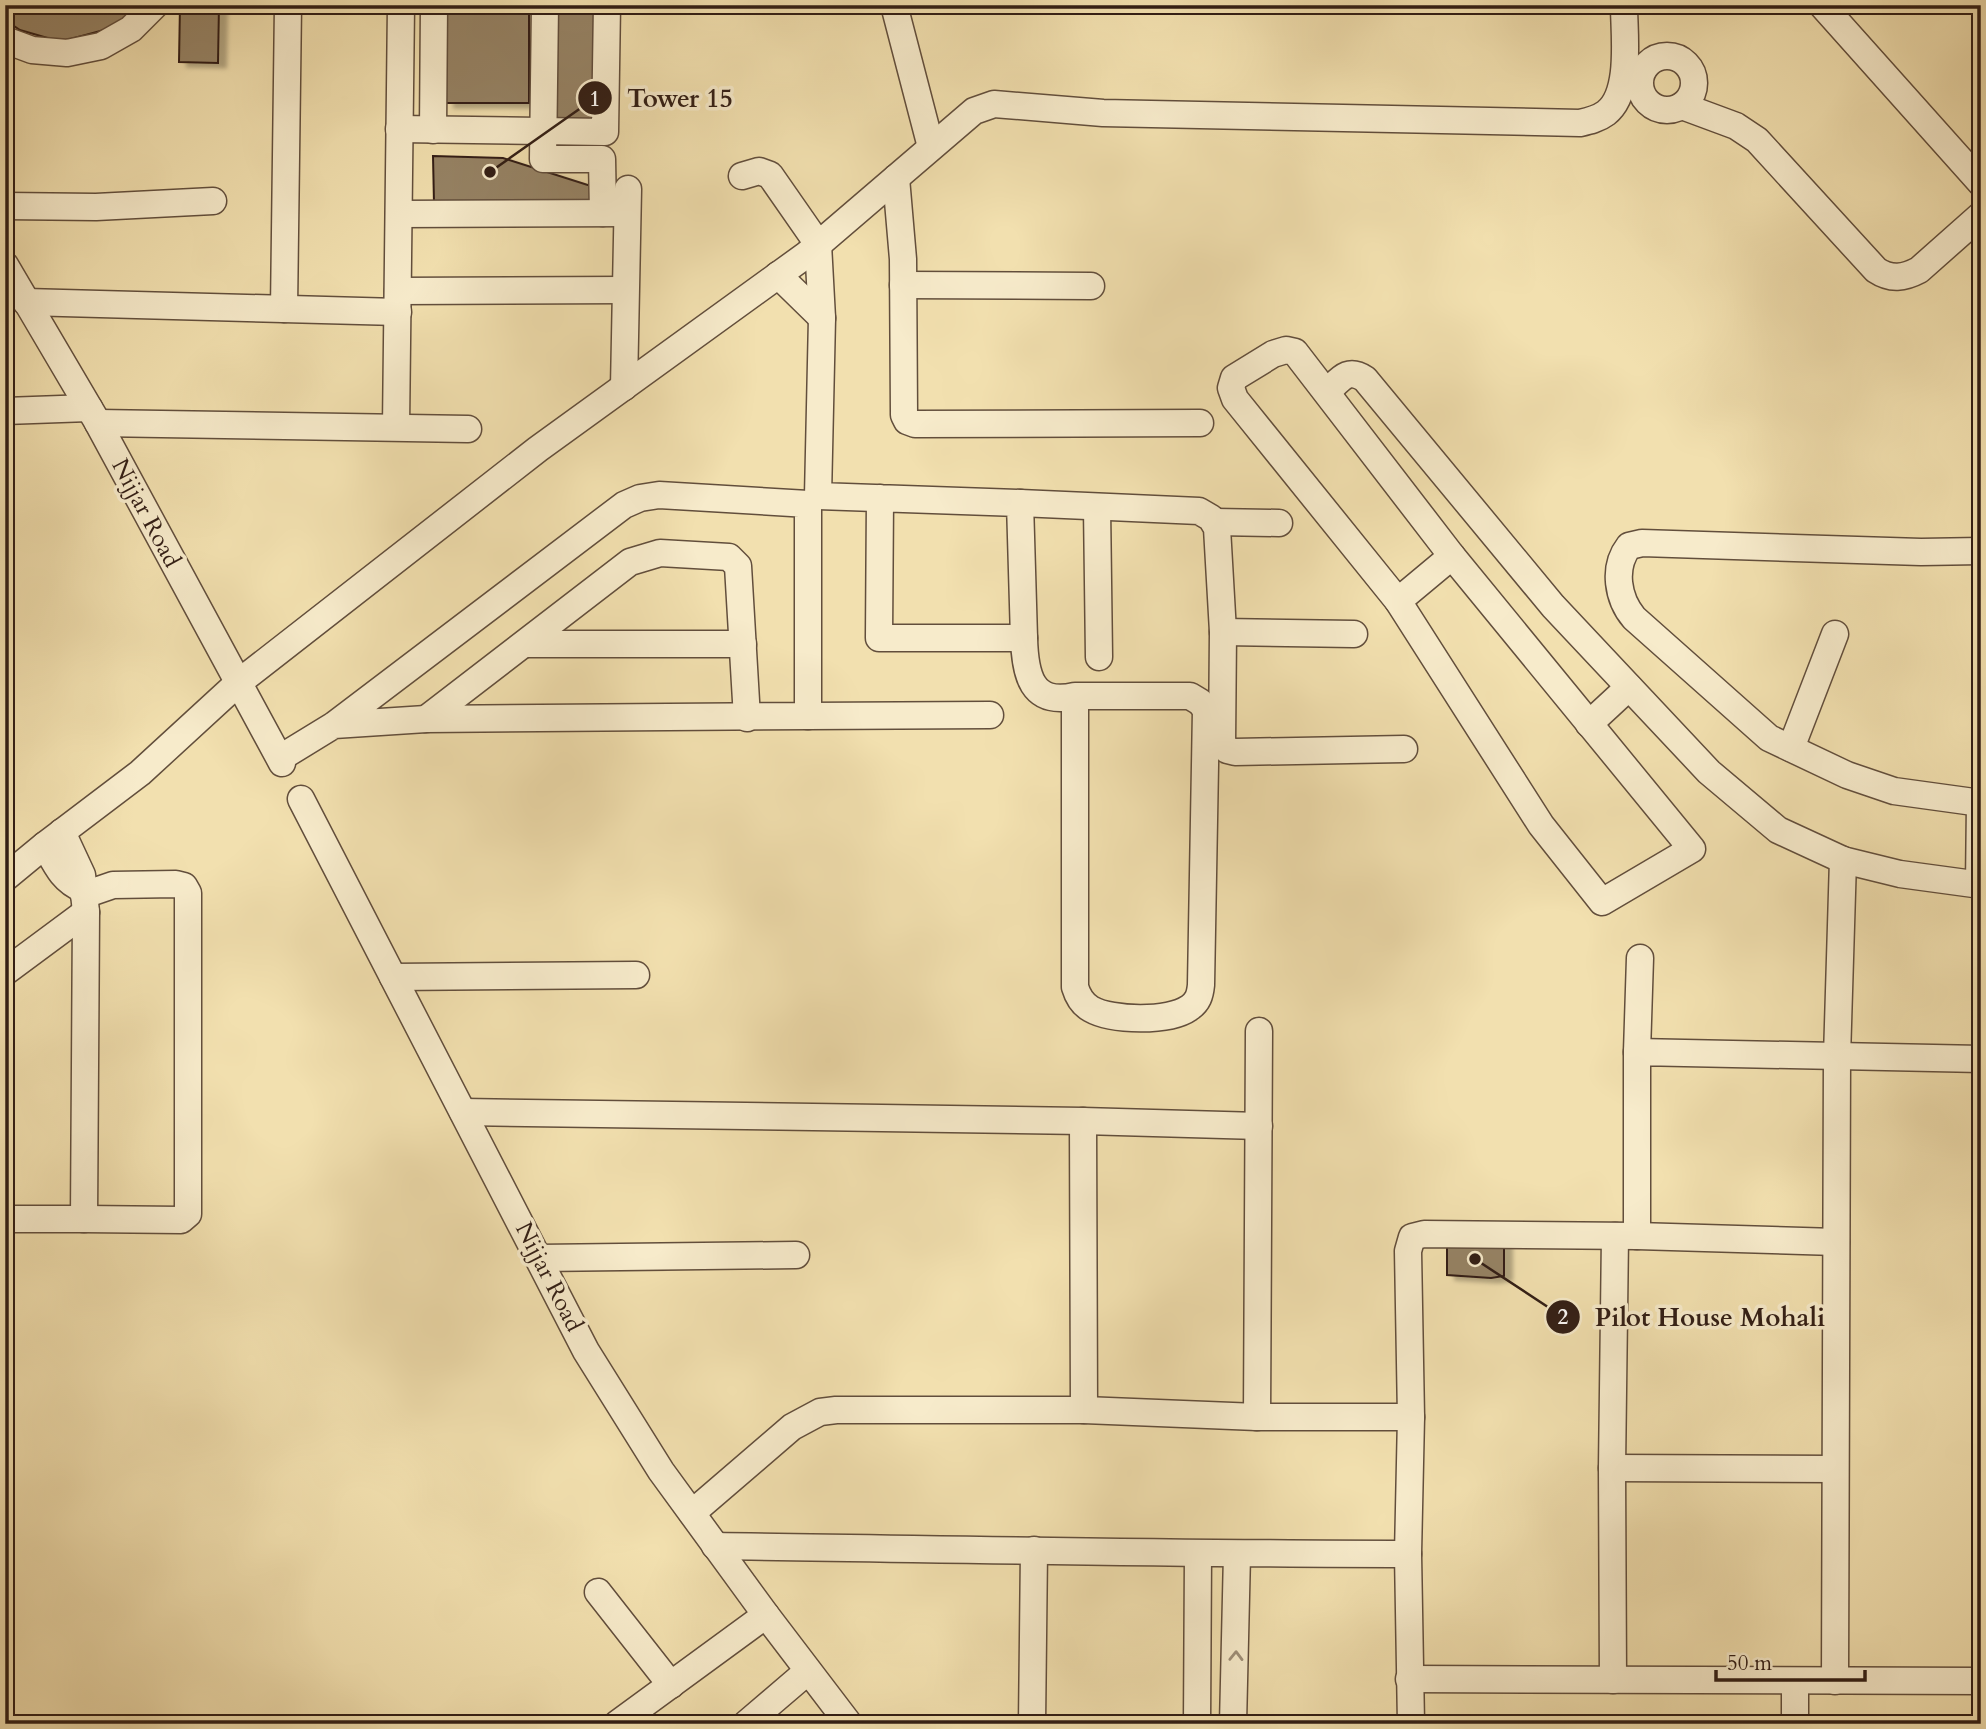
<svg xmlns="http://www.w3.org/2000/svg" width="1986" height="1729" font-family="Cardo,serif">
<defs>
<filter id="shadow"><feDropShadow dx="8" dy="4.5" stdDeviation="2" flood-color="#0004"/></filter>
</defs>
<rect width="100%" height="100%" fill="#f2e0af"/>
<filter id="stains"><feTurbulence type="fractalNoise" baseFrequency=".00286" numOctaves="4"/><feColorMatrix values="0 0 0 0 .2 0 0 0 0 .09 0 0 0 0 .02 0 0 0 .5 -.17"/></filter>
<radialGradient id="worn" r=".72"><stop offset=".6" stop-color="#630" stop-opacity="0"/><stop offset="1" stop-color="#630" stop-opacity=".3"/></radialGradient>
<!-- building -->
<g fill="#968365" stroke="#321e15" stroke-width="2" filter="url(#shadow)">
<polygon points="5,5 138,5 126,17 104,30 67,40 51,39 20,30 5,20"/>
<polygon points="180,5 219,5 218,63 179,62"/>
<rect x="446" y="5" width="83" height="98"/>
<polygon points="555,5 598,5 597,128 554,128"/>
<polygon points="433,156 503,158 591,186 592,201 434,203"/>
<polygon points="1447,1238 1504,1240 1504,1276 1491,1278 1447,1275"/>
</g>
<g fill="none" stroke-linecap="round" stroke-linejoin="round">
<!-- minor casing -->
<g stroke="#624e3c" stroke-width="29">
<g id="minor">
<polyline points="545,5 543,159 602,159 603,213"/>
<polyline points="894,5 931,147"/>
<polyline points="1822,5 1981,183"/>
<polyline points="5,40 32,50 67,53 101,46 131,29 155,5"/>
<circle cx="1667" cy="83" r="27"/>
<path d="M1682 106 1736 126 1757 140 1876 270C1891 280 1904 278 1919 270L1981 215"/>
<polyline points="399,129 605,132 607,5"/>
<polyline points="433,130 434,5"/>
<polyline points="742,176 759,171 770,175 818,244 822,318 818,496 1020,503 1024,638 879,638 880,498"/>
<polyline points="896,178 903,259 904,415 907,421 915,424 1200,423"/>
<polyline points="5,206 96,207 213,201"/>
<polyline points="399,214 627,213"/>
<polyline points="5,265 98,423 282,763"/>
<polyline points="778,275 822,318"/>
<polyline points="903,285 1091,286"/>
<polyline points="398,291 625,290"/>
<polyline points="26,302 398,312"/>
<polyline points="284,309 288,5"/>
<polygon points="1286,350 1295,352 1452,556 1692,849 1602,902 1541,825 1398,601 1235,399 1231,388 1234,378 1273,354"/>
<polyline points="624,387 628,189"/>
<path d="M1327 392C1340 380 1347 367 1365 379L1553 606 1709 772 1778 830 1843 860 1900 874 1981 885"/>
<polyline points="5,411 89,408"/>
<polyline points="98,423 468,429"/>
<polyline points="396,427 401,5"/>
<polyline points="1020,503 1199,511 1211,518 1217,528 1223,632 1222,744 1227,750 1235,752 1404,749"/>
<polyline points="1097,507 1099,657"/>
<polyline points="1215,522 1279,523"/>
<path d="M1981 551 1921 552 1642 543 1629 546C1612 568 1618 599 1634 618L1769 738 1847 775 1894 791 1981 803"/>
<polyline points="1398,601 1452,556"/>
<polyline points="1223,632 1354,634"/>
<path d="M1024 638C1025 674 1031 706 1075 696H1190L1200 702 1206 710 1201 985C1200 995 1198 1002 1189 1008 1169 1022 1112 1021 1091 1009 1082 1004 1078 997 1075 987V696"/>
<polyline points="525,644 743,644"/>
<polyline points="808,716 990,715"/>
<polyline points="426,719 630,562 660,553 729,557 738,566 747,718"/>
<polyline points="1589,724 1629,687"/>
<polyline points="1791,748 1835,634"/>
<polyline points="280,758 334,725 624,505 640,498 659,495 808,504 808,716 426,719 334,725"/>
<polyline points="301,799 586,1351 661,1471 766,1615 849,1724"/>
<path d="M45 845C55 863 62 881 83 889"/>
<path d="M5 878 45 845 140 773 238 683 538 449 806 255 974 111 994 104 1103 113 1580 123C1589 121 1598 119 1606 113 1632 93 1624 35 1624 5"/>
<polyline points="1979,885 1980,803"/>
<polyline points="84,895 113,885 176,884 184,886 188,893 188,1214 181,1220 84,1219"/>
<polyline points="5,972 86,912"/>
<polyline points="393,977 636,975"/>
<polyline points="1637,1052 1640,958"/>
<polyline points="463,1112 1083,1121 1259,1126"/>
<polyline points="1083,1121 1084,1410"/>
<polyline points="5,1219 84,1219 86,912 82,875 62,832"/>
<polyline points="1637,1236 1637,1052 1981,1059"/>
<polyline points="539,1258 796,1255"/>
<polyline points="1257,1417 1259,1031"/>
<polyline points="1612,1468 1835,1469"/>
<polyline points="692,1513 792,1427 820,1412 836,1410 1084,1410 1257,1417 1411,1417"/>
<path d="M715 1546C946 1549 1177 1554 1408 1554L1411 1417 1408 1251 1412 1237 1424 1234 1637 1236 1836 1242"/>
<polyline points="1408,1554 1411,1724"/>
<polyline points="598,1592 671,1685"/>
<polyline points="1409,1679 1981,1681"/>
<polyline points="1613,1680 1612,1468 1615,1236"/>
<polyline points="1795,1681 1795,1724"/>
<polyline points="1835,1681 1837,1057 1843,860"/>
<polyline points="617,1724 766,1615"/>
<polyline points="746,1724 808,1671"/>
<polyline points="1032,1724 1034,1550"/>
<polyline points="1197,1724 1198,1554"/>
<polyline points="1233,1724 1237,1554"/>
</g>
</g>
<!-- minor -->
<use href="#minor" stroke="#f7ebcb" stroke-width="26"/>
</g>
<!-- one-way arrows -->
<defs><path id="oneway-chevron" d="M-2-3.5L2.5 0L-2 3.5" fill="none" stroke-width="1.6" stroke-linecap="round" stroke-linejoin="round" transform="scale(1.75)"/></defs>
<use stroke="#9e8f79" href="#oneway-chevron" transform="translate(1236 1656) rotate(-89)"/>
<g text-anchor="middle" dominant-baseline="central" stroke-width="7" stroke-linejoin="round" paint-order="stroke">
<!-- street labels -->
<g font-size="24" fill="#321e15" stroke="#f7ebcb">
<text transform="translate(146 513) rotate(62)">Nijjar Road</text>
<text transform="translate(549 1277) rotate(63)">Nijjar Road</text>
</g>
</g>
<!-- callouts -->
<path fill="none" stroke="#321e15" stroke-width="2.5" d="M490 172L595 98M1475 1259L1563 1317"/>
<g fill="#321e15" stroke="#f7ebcb" stroke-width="2.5">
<circle cx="490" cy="172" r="7"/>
<circle cx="1475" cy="1259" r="7"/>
<circle cx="595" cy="98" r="18"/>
<circle cx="1563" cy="1317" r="18"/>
</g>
<g font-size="21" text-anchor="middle" font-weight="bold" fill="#fff">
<text x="595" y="106">1</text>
<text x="1563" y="1324">2</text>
</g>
<g font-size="26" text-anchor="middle" font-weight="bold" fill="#321e15" stroke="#f7ebcb" stroke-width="7" stroke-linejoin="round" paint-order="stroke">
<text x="680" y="107">Tower 15</text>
<text x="1710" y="1326">Pilot House Mohali</text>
</g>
<!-- margin -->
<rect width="1986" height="1729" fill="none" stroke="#f2e0af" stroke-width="28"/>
<rect x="7" y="7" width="1972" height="1715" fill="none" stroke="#321e15" stroke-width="3.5"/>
<rect x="14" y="14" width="1958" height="1701" fill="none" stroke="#321e15" stroke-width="2"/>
<!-- scale -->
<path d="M1716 1670v10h149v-10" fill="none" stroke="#321e15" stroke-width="3.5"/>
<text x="1727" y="1670" font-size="21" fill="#321e15" stroke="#f7ebcb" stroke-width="5" paint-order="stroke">50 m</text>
<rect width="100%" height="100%" filter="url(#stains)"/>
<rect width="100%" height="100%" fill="url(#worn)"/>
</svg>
